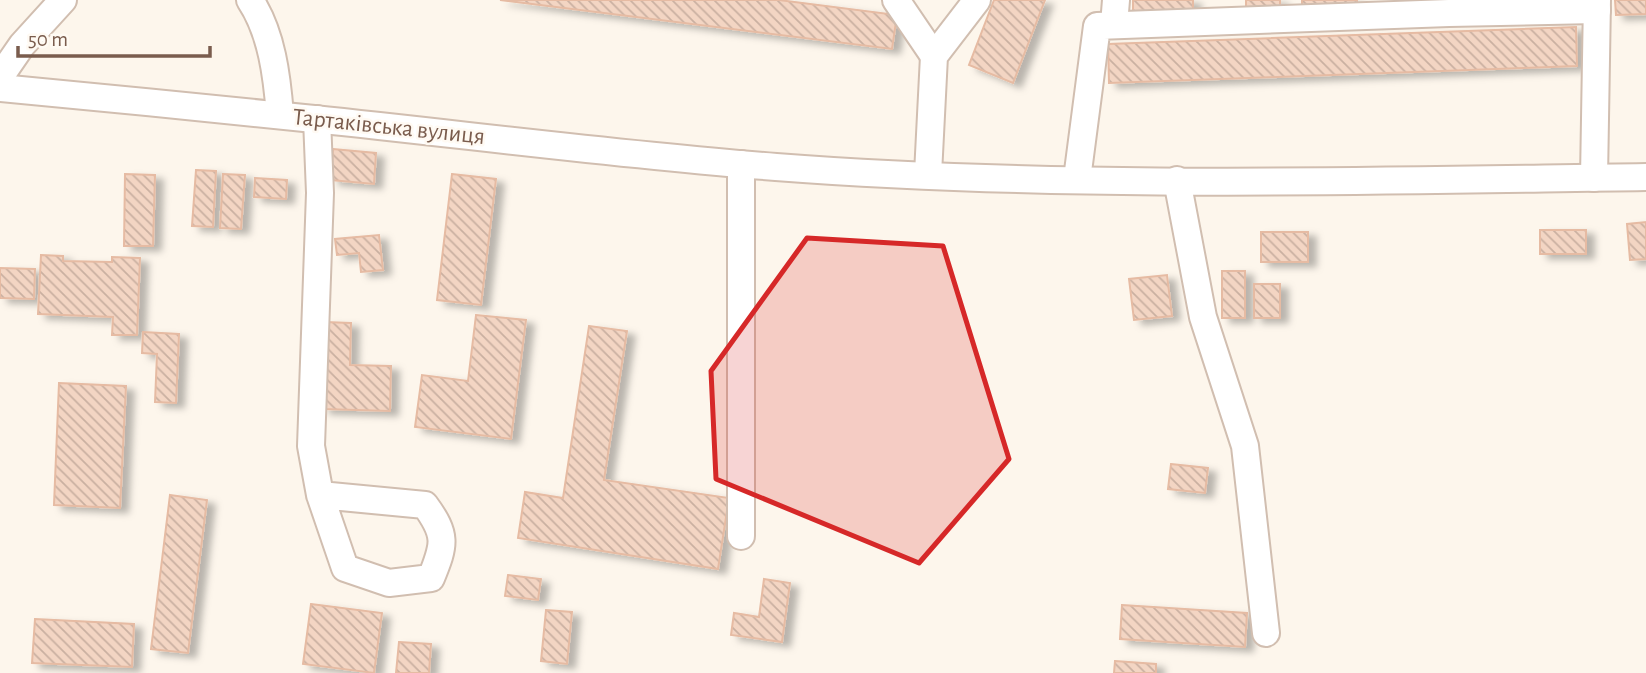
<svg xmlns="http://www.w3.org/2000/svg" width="1646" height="673" font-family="'Alegreya Sans',sans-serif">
<defs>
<pattern id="building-back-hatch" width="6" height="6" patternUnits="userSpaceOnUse" patternTransform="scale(1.75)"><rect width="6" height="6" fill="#f3d5c3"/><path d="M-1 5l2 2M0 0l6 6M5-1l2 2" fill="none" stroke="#cab0a1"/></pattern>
<filter id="shadow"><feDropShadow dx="8" dy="4.5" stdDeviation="3.5" flood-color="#0004"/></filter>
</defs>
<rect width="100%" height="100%" fill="#fdf6ec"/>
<!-- building -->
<g fill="url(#building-back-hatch)" stroke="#e6bba3" stroke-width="2" filter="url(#shadow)">
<polygon points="500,0 779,0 897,15 892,49"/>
<polygon points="994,0 1045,0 1013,83 969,65"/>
<polygon points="1133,0 1193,0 1193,10 1133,12"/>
<polygon points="1246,0 1280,0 1280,8 1246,9"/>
<rect x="1302" y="0" width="55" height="10"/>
<polygon points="1615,0 1646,0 1646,14 1616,15"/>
<polygon points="1576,27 1577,66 1109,83 1108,44"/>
<polygon points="333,149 376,153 374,184 331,180"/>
<polygon points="196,170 216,171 213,227 192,226"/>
<polygon points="125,174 155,175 153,246 124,246"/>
<polygon points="223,174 245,175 241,229 220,228"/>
<polygon points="452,174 496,179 481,305 437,300"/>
<polygon points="255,178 287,180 286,199 254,197"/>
<polygon points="1646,222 1646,259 1630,260 1627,224"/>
<rect x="1540" y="230" width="46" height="24"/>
<rect x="1261" y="232" width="47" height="30"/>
<polygon points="379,235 383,270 361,272 359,253 337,255 335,239"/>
<polygon points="41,255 63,256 63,261 112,262 112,257 140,258 137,335 112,335 113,317 38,314"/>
<polygon points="0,268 35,269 34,299 0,298"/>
<rect x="1222" y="271" width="23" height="47"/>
<polygon points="1167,275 1172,316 1134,320 1129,279"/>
<rect x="1254" y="284" width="26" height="34"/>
<polygon points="476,315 526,320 511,439 415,427 422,375 468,381"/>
<polygon points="325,322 351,323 350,365 391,366 390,411 322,409"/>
<polygon points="589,326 627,331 604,480 729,498 718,569 518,538 525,492 563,498"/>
<polygon points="143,332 179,334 176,403 155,402 157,354 142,353"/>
<polygon points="59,383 126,386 120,508 54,505"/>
<polygon points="1171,464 1208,468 1205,493 1168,489"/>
<polygon points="170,495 207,500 188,653 151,649"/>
<polygon points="508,575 541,579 538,600 505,596"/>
<polygon points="764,579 790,583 782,642 731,635 734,613 759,617"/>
<polygon points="311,604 382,613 374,673 303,664"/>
<polygon points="1122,605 1247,613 1245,647 1120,639"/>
<polygon points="546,610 572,612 567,664 541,661"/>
<polygon points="35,619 134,624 132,667 32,663"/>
<polygon points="399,642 431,644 429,673 396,673"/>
<polygon points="1115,661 1156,664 1156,673 1114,673"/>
</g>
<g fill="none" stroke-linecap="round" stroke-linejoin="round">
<!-- minor casing -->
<g stroke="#d1beb0" stroke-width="30">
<g id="minor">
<path d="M250 0C272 33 277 77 280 115"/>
<polyline points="896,0 934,56"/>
<polyline points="1114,25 1116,0"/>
<polyline points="0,77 22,45 63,0"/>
<path d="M0 88C105 98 209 108 314 119 468 135 621 155 776 167 1065 189 1356 181 1646 177"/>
<path d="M317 119 320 193 311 446 320 495 345 568 389 583 431 578C445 544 447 535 425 505L320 495"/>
<polyline points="741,164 741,536"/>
<polyline points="928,174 934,56 977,0"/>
<polyline points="1594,178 1597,0"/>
<polyline points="1077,179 1097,26 1449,13 1597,10"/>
<polyline points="1177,180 1203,317 1245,446 1266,633"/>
</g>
</g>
<!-- minor -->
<use href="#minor" stroke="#fff" stroke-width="26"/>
</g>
<!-- marked area -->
<path fill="#d62828" fill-opacity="0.2" stroke="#d62828" stroke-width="5" stroke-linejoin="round" d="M807 238 943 246 1009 459 919 563 716 479 711 371Z"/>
<g text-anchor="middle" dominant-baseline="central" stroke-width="5" stroke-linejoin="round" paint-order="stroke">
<!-- street labels -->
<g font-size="24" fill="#7a5c4d" stroke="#fffaf3">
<text transform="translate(389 127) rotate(6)">Тартаківська вулиця</text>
</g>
</g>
<!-- scale -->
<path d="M18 46v10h192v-10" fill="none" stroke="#7a5c4d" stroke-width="3.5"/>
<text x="28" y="46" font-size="21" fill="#7a5c4d" stroke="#fffaf3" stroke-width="5" paint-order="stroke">50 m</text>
</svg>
